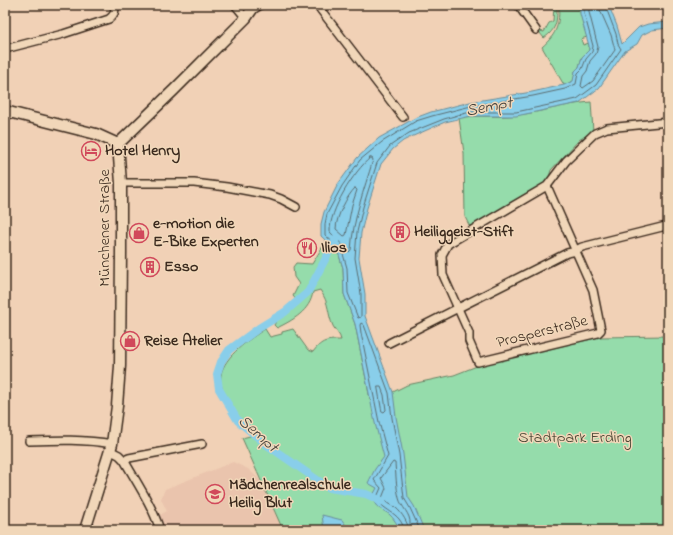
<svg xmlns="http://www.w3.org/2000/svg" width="673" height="535" font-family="'Indie Flower',sans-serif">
<rect width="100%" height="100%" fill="#f1d1b6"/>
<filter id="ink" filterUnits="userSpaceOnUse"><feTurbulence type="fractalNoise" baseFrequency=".025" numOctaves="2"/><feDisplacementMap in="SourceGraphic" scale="8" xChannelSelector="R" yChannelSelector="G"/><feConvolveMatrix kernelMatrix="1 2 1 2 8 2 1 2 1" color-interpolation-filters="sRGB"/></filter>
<g filter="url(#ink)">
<!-- built -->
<polygon fill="#eac4ad" points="233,462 248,469 261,481 283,530 163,530 160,523 160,515 167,511 161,499 165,489"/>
<!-- green -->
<g fill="#95dcab" stroke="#688364">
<path d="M554 5H557C557 21 557 29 544 38L539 32 540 31 544 32 549 23 553 21Z"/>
<path d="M559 5H578L587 37 581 39 583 45 589 43V50L582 57 579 67 575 71 574 81 564 85 542 47C558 33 559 24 559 5Z"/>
<path d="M591 102 593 131 579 140 551 170 547 184 471 229 465 217 464 153 459 118C479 114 498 118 518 115 542 112 566 104 591 102Z"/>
<path d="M323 246 332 247 339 255 343 268 344 294 355 324 370 399 393 392 407 385 454 375 477 366 600 337 668 336V530H283L242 438 254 435C246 430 238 418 233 409 226 400 219 386 221 375 224 356 250 339 265 329L270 337 282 334V332L293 329 308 350 313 352C322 340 327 340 341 340 340 334 336 332 333 326 327 313 330 304 320 290L313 292C310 311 293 320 277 328L274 325 277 320 299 303 293 296 299 284 294 277 293 267 296 263 312 264Z"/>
</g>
<!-- water -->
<g fill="#89ceea" stroke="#6a8c98">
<path d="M580 5H607L609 6 617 26 622 44 639 27 648 24 668 22V28L652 30 642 35 637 44 625 51 599 88 579 103 516 116H471L445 122 411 137 403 141 393 149 381 164 367 208 361 233 359 258 365 294V316L393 392 396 417 403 454 408 497 414 506 424 530H401C397 525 394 518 389 514 380 508 376 509 372 497L377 488 368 483 375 469 384 457 375 423 355 324 344 294 343 268 339 255 336 250 321 236V224L324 212 338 184 357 158 379 138 415 118 431 112 470 102 532 92 564 85 573 81 575 71 579 67 582 57 589 50V46L580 14Z"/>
<polygon points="322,515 342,520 345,524 346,530 324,530"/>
</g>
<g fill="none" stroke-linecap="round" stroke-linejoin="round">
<!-- shore -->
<g stroke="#5a6c70" stroke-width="1">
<polyline points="584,5 584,13 593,46 592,52 586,59 582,69 578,73 576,84 565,89 533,96 471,106 432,116 416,121 382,142 360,160 342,186 327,214 325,224 325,235 338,247 343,254 347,268 348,293 358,318 361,317 361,294 355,258 357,232 363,207 377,163 390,146 409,133 444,119 458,115 471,112 516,112 577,99 596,85 621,49 618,44 616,34 605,5"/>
<polyline points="589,5 589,12 598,47 596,54 590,61 587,71 583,76 581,86 583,88 593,81 615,50 611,35 600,10 600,5"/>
<path d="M370 158H372L373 160C364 190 353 219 351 250L349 252 330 232C329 211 354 171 370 158Z"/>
<path d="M355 188 357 190 352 205 346 235 344 236 336 229C336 217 347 196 355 188Z"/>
<polygon points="378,387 381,387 384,395 386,410 384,412 382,411"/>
<path d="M404 530C401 511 380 511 377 497L381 488 374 480 388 456 379 422 361 333 360 325 361 323 364 325 389 393 392 418 399 455 404 498 410 508 420 530"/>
<path d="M409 530C408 523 402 513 396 508 391 504 386 503 382 498L386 488 381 478 393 462 395 463C396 475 396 487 399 498 401 507 411 514 410 524L414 530"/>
</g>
<!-- canal -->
<polyline stroke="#89ceea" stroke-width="8" points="337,237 308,292 285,312 259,328 229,350 221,362 217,374 219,389 238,421 267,445 329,488 366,494 382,501"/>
<!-- street casing -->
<g stroke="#3b2a1e" stroke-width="10">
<g id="street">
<polyline points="235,5 246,18"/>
<polyline points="317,5 403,117"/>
<polyline points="518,5 536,30"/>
<path d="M5 49 63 34 109 19C114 15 116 12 114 5"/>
<polyline points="121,183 194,183 227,187 270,195 281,199 296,207"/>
<polyline points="547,186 593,290 601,330 598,333 478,362 469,341 469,333 443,275 442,255 448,244 547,186 566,161 595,133 607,128 668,122"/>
<polyline points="389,343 567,253 572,252 582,247 666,226"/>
<path d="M29 441C57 440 85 439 112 444"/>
<path d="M111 451 119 455 124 460C137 483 152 505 160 530"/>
<polyline points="124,460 129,458 202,444"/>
</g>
</g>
<!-- secondary casing -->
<g stroke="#3b2a1e" stroke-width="13">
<g id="secondary">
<polyline points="5,111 96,134 118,144"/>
<polyline points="118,144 174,90 246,18 253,8 258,5"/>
<polyline points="85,530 112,444 117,406 120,366 121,252 121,183 118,144"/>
</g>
</g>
<!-- street -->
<use href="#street" stroke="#f1d7b9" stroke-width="7"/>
<!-- secondary -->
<use href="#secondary" stroke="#f1d7b9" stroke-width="10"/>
</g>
</g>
<!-- icons -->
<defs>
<g id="hotel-ring" transform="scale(1)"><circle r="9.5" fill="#f1d7b9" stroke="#d1495b" stroke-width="1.5"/><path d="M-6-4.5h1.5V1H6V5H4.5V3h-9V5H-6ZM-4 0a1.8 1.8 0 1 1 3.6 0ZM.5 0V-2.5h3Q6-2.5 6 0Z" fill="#d1495b"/></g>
<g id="building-ring" transform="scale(1)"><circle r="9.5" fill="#f1d7b9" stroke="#d1495b" stroke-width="1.5"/><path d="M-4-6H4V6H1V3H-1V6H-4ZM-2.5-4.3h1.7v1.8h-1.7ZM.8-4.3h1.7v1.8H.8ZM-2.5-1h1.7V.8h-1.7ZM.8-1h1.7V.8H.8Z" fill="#d1495b"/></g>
<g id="shop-ring" transform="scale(1)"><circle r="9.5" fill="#f1d7b9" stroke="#d1495b" stroke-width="1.5"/><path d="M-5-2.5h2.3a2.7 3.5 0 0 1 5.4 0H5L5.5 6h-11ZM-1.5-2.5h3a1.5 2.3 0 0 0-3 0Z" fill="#d1495b"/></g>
<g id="restaurant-ring" transform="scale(1)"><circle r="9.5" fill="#f1d7b9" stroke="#d1495b" stroke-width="1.5"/><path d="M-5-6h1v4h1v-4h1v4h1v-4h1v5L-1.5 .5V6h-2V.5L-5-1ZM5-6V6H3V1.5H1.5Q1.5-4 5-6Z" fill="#d1495b"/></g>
<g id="school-ring" transform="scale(1)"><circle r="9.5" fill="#f1d7b9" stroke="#d1495b" stroke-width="1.5"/><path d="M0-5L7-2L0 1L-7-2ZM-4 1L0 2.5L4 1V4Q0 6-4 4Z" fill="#d1495b"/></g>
</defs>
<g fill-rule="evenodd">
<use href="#hotel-ring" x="91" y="151"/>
<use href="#building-ring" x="400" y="232"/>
<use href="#shop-ring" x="139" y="233"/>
<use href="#restaurant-ring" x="307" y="248"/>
<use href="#building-ring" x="150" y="267"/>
<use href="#shop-ring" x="130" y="341"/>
<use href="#school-ring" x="215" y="494"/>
</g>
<g text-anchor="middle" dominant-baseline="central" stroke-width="3" stroke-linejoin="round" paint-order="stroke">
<!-- poi labels -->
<g font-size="16" font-weight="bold" fill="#3b2a1e" stroke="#f1d7b9" text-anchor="start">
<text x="105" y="151">Hotel Henry</text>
<text x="153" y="224">e-motion die<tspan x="153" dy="18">E-Bike Experten</tspan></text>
<text x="414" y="232">Heiliggeist-Stift</text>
<text x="321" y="248">Ilios</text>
<text x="164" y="267">Esso</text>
<text x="144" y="341">Reise Atelier</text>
<text x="229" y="485">Mädchenrealschule<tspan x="229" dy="18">Heilig Blut</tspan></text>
</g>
<!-- street labels -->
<g font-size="16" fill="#3b2a1e" stroke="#f1d7b9">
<text transform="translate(105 228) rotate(-90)">Münchener Straße</text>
<text transform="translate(542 332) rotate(-14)">Prosperstraße</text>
</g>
<!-- park labels -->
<g font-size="16" fill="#484533" stroke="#f1d7b9">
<text x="575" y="438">Stadtpark Erding</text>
</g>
<!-- water labels -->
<g font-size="17" font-style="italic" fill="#47433d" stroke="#f1d7b9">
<text transform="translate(489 107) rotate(-11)">Sempt</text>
<text transform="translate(258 434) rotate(41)">Sempt</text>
</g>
</g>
<!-- margin -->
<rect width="673" height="535" fill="none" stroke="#f1d7b9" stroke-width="20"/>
<rect x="10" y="10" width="653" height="515" fill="none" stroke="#3b2a1e" stroke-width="1.5" filter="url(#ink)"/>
</svg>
